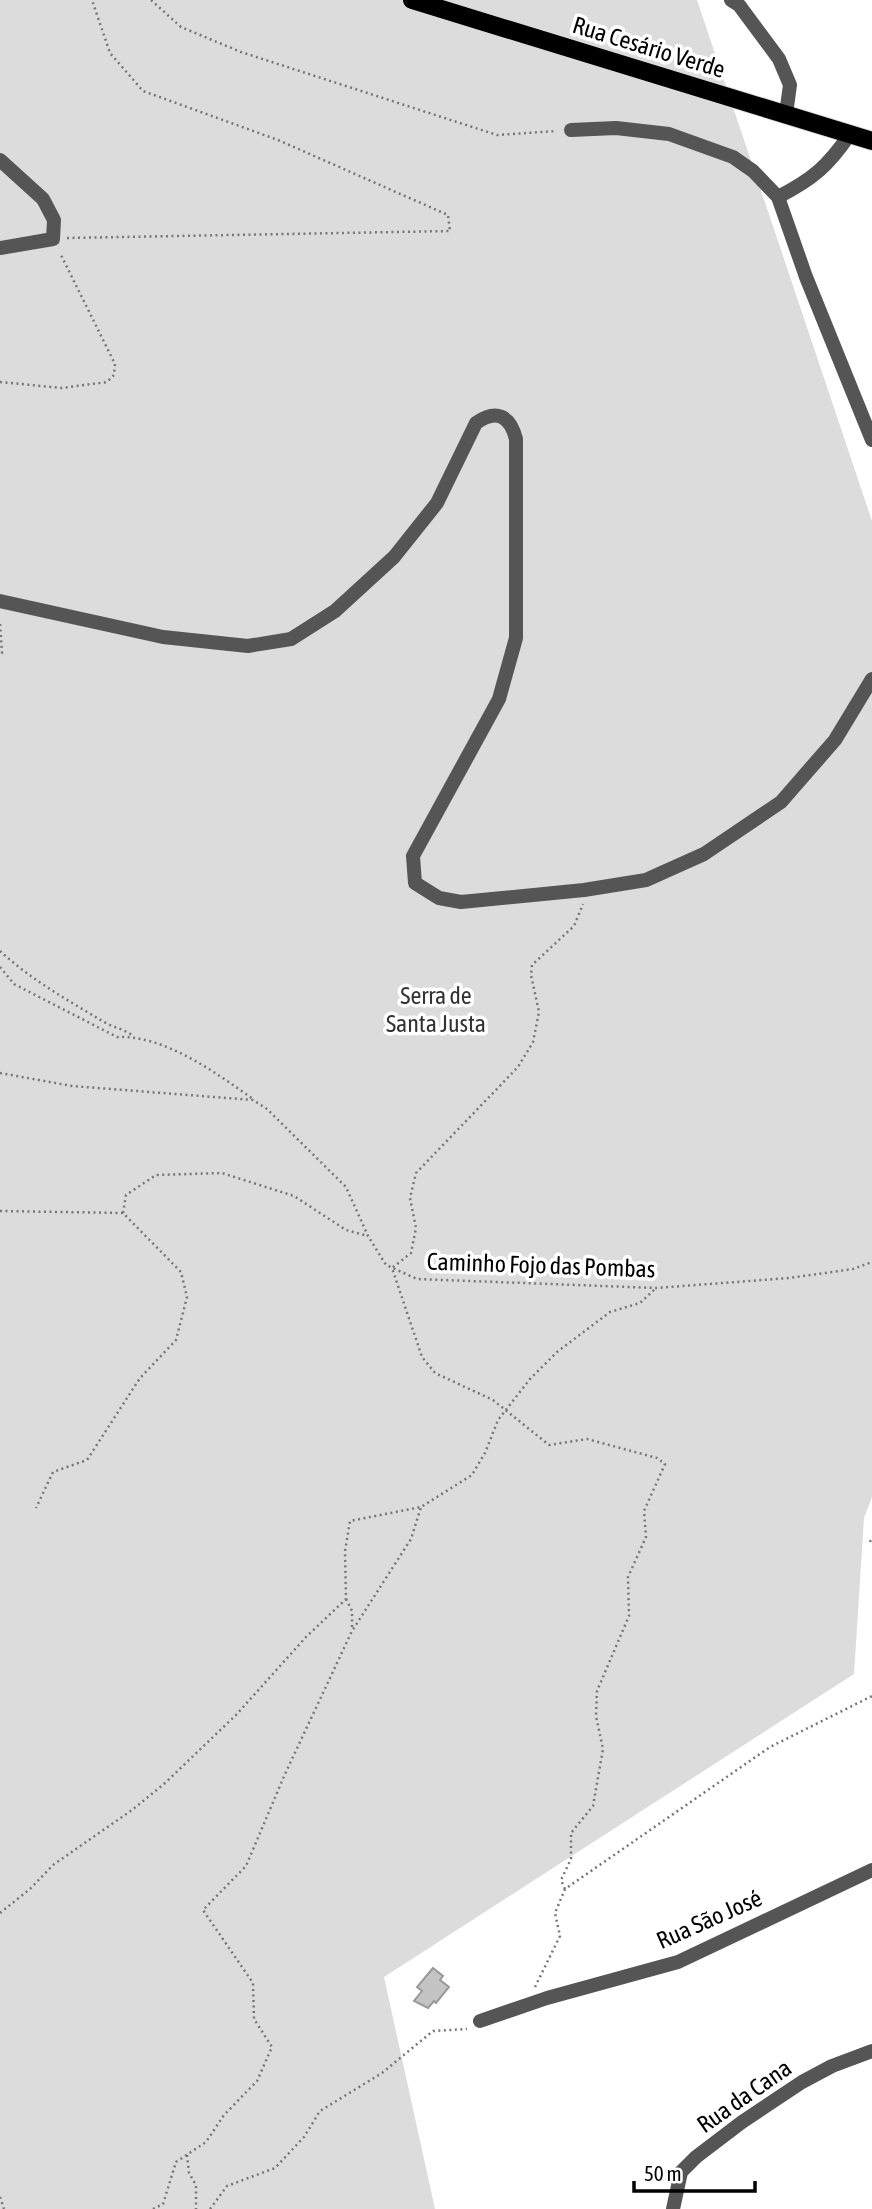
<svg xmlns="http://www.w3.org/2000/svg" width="872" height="2209" font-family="'Asap Condensed',sans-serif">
<rect width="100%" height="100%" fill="#fff"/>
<!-- green -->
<polygon fill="#dcdcdc" points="0,0 697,0 872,521 872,1497 864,1518 854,1674 384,1977 435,2209 0,2209"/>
<!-- building -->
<polygon fill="#c4c4c4" stroke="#999" stroke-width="2" points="433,1968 443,1976 440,1980 449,1987 436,2003 434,2001 428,2008 414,2001 422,1991 417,1987"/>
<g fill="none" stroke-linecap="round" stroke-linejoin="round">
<!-- primary casing -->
<g stroke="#dbdbdb" stroke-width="20">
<polyline id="primary" points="412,0 872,141"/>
</g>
<!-- path -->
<g stroke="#777" stroke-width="2.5" stroke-dasharray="2 3.5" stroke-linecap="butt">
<polyline points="151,0 181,27 241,52 497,135 557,131"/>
<polyline points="67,238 450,231 448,215 278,140 143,91 110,53 92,0"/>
<polyline points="0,382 62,388 107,382 114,375 115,364 60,253"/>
<polyline points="0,624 2,653 0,653"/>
<path d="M0 951C30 979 69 1001 104 1022 114 1028 125 1029 133 1036"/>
<path d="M0 967 14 984 117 1037C165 1035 216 1073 253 1099"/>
<polyline points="0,1073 72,1086 253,1100 267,1109 346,1187 368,1236 386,1265 417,1279 656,1288 789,1278 853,1269 872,1262"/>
<polyline points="0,1211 123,1213 181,1272 187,1297 176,1340 140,1378 87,1460 53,1472 36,1508"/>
<polyline points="123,1213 126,1195 156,1175 222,1173 294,1196 346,1230 368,1236"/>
<polyline points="870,1542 872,1537"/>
<polyline points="346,1599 352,1611 352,1628"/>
<polyline points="565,1889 561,1880 571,1859 571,1833 593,1806 603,1749 596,1716 597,1691 629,1616 628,1577 646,1537 644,1511 665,1464 657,1458 587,1439 549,1445 493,1400 435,1373 422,1357 392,1268 411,1253 416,1228 410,1198 416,1173 518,1067 533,1042 539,1012 531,975 532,965 574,926 583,904"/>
<polyline points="0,1913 30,1889 53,1865 132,1810 164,1784 236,1715 306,1637 346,1599 345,1551 350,1521 421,1507 472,1475 485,1453 498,1420 530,1379 557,1352 610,1312 640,1303 656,1288"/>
<polyline points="535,1987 560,1936 555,1913 565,1889 770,1747 872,1696"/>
<polyline points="187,2155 189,2173 196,2185 196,2209"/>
<polyline points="0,2197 4,2209"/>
<polyline points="153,2209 163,2204 176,2162 206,2142 224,2115 257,2081 272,2047 254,2019 253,1983 203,1910 246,1866 285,1774 352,1631 411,1539 421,1507"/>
<polyline points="210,2209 227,2186 275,2168 304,2137 320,2111 382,2073 433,2031 467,2029"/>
</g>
<!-- street -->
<g stroke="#555" stroke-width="14">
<polyline points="731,0 739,5 779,59 790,85 786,114"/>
<polyline points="571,130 616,128 669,134 733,157 753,171 778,197 806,277 872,440"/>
<polyline points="0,160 43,199 54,220 53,239 0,248"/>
<path d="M778 197C813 179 828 166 850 134"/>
<path d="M0 601 163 637 248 646 291 639 335 611 394 557 437 503 476 423C496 409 510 415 516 439V638L499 699 413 856 415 883 439 898 461 902 584 890 646 880 704 854 781 802 835 740 872 679"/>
<polyline points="480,2021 547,1998 678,1962 872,1870"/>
<polyline points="673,2209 681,2172 696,2157 742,2122 802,2082 832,2066 872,2051"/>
</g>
<!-- primary -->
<use href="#primary" stroke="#000" stroke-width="18"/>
</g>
<g text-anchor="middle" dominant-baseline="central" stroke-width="7" stroke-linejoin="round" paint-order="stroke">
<!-- street labels -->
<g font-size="24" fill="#000" stroke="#fff">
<text transform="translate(649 47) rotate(17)">Rua Cesário Verde</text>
<text transform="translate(541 1265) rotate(2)">Caminho Fojo das Pombas</text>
<text transform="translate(709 1919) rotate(-24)">Rua São José</text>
<text transform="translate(744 2096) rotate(-35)">Rua da Cana</text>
</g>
<!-- park labels -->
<g font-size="24" fill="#333" stroke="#fff">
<text x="436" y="995">Serra de<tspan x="436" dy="28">Santa Justa</tspan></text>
</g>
</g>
<!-- scale -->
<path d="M634 2181v10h121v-10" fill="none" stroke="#000000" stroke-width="3.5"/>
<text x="644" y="2181" font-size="21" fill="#000000" stroke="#ffffff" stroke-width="5" paint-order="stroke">50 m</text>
</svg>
